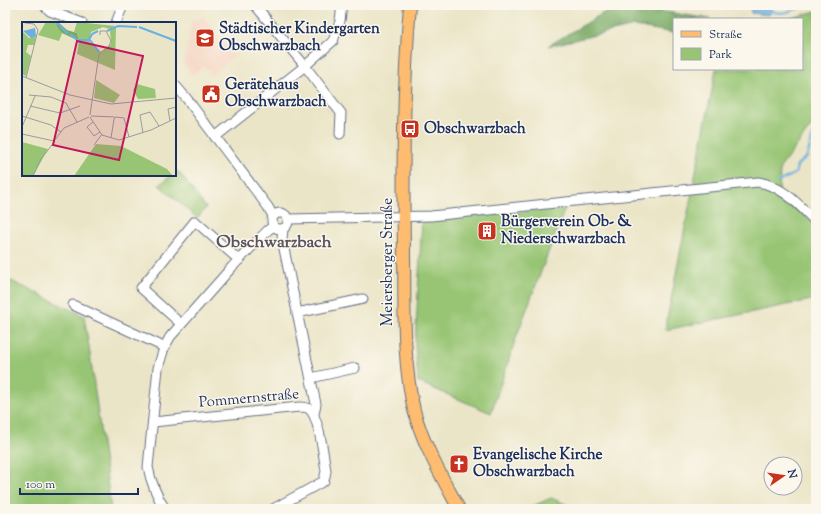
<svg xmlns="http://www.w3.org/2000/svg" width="821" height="514" font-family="'Sorts Mill Goudy',serif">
<rect width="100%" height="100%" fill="#fbf7ec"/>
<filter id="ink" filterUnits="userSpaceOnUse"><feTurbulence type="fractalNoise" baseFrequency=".025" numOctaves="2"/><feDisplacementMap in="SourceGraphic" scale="8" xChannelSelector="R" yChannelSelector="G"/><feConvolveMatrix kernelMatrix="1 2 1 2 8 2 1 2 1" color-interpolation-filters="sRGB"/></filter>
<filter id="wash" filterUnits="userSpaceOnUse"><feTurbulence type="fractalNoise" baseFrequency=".012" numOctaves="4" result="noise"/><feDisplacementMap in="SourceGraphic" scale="16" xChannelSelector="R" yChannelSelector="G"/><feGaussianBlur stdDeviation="0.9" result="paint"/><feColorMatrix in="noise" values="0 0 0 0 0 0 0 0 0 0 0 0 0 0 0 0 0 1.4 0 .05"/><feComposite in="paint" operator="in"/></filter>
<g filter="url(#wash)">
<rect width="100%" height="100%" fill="#ebe5c7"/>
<!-- built -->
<polygon fill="#f4d3c0" points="204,17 234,56 212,75 204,66 192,75 184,65 192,20"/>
<!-- green -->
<g fill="#97c573" stroke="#597a68">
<polygon points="816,11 816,120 780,168 779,197 816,224 816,299 665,330 716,69 802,69 802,19 788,19"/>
<polygon points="178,171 206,208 197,218 159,185 172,175 175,175 175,173"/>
<polygon points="565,208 517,335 491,413 418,382 415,346 422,220"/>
<polygon points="5,278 84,316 89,347 111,509 5,509"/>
<polygon points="551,498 577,509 526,509"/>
</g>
<!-- forest -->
<polygon fill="#79aa65" stroke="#4a6c62" points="610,9 648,9 710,19 674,19 674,33 634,26 548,46"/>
<!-- water -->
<polygon fill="#6ab0e1" stroke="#4270a0" points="750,5 772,5 772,11 769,15 751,13"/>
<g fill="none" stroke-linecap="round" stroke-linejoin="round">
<!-- stream -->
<g stroke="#6ab0e1" stroke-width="2.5">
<path d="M772 11C783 16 795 9 806 5"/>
<polyline points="778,182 796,173 797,165 807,157 813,135 816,132"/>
</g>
</g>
</g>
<g filter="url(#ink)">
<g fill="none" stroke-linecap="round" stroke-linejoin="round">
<!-- minor casing -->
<g stroke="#646f83" stroke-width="11">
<g id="minor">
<polyline points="44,5 50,11 82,23"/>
<polyline points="255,5 305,66 341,113 340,134"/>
<polyline points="116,23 123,5"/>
<polyline points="175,85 187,99 268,207 273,216"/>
<polyline points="215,137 305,66 333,41 340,21 342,5"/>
<circle cx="280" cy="221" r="8"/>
<path d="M289 219 431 216 758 182C783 186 799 205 816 222"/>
<polyline points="283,229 282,239 316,404 314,414"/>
<polyline points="73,305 164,347"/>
<polyline points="297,313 363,299"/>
<polyline points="181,324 141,288 195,221 239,260"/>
<polyline points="311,378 355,368"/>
<path d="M153 422 299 407C302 407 307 407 309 409 319 416 324 458 326 471L324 481 273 509"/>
<path d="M165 509C156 495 151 483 148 467L158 368 164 348 170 337 232 267 268 230 274 226"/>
</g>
</g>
<!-- major casing -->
<g stroke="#646f83" stroke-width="14">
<path id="major" d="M410 5C403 88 403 170 404 253 405 306 402 359 414 410 423 445 442 477 459 509"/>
</g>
<!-- minor -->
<use href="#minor" stroke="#fff" stroke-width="9"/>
<!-- major -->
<use href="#major" stroke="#fdbc70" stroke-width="12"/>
</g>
</g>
<!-- icons -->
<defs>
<g id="school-square" transform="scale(1)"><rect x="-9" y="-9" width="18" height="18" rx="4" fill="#c8321e" stroke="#fbf7ec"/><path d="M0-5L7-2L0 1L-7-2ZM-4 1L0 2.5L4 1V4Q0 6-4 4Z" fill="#fff"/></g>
<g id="civic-square" transform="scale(1)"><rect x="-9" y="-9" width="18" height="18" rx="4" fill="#c8321e" stroke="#fbf7ec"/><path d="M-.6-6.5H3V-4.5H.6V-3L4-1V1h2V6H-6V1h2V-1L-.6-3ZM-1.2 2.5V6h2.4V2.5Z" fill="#fff"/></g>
<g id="bus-square" transform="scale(1)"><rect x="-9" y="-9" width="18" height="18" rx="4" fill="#c8321e" stroke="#fbf7ec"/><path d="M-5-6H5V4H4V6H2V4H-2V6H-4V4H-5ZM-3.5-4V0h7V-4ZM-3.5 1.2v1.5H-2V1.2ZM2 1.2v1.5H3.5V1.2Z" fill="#fff"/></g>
<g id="building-square" transform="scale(1)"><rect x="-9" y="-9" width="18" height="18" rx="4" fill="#c8321e" stroke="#fbf7ec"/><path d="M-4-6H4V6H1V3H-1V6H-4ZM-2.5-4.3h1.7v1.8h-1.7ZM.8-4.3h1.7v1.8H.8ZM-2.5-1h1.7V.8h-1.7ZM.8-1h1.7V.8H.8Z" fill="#fff"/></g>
<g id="church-square" transform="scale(1)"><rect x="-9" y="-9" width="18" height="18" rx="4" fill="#c8321e" stroke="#fbf7ec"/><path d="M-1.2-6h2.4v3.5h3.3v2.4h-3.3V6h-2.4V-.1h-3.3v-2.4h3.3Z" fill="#fff"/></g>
</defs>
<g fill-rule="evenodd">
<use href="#school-square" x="205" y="38"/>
<use href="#civic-square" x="211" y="94"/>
<use href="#bus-square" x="410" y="129"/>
<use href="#building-square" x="487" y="231"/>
<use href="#church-square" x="459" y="464"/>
</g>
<g text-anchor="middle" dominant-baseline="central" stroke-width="3" stroke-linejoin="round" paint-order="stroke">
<!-- poi labels -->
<g font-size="15" font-weight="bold" fill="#1b2f5e" stroke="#fbf7ec" text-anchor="start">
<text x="219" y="29">Städtischer Kindergarten<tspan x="219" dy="17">Obschwarzbach</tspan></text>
<text x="225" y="85">Gerätehaus<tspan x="225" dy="17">Obschwarzbach</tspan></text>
<text x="424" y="129">Obschwarzbach</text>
<text x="501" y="222">Bürgerverein Ob- &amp;<tspan x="501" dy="17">Niederschwarzbach</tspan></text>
<text x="473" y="455">Evangelische Kirche<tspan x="473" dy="17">Obschwarzbach</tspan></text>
</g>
<!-- street labels -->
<g font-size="15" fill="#1b2f5e" stroke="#fbf7ec">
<text transform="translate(388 262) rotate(-90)">Meiersberger Straße</text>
<text transform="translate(249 399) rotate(-5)">Pommernstraße</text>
</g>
<!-- quarter labels -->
<g font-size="17" font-weight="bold" fill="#5a5460" stroke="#fbf7ec">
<text x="274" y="243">Obschwarzbach</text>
</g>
</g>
<!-- overview -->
<g transform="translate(22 22)">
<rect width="154" height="154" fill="#ebe5c7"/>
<path d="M24 0H36L34 3 41 9 37 19 16 13ZM55 0 93 4 88 7 81 5 69 10 67 19 79 30 89 22 88 9 94 5 93 48 55 32 57 19 55 11 52 10ZM0 9 7 16 14 14 12 23H6L4 30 9 34 4 54 0 52ZM74 58 98 73 92 81 72 76ZM115 62 133 67 134 76 116 77 111 68ZM0 120 26 127 11 154H0ZM74 122 99 124 145 147 151 154H52Z" fill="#97c573"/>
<path d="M36 0 45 8 55 11 57 19 40 11 34 3Z" fill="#79aa65"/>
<path d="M13 6 14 14 9 16 1 9Z" fill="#6ab0e1"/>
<path fill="none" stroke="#6ab0e1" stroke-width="2" d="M34 0 46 12M117 5 154 19M85 9 96 4 115 5M48 12 55 18H67L70 12 76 9M68 18 77 30"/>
<path fill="none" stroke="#989c9d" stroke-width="1" d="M3 1 12 2 16 8 4 56M0 54 48 73 89 82 154 76M7 73 29 75 44 81 55 100M8 84 38 91 58 84M68 93 77 32 87 24 89 19 84 9H78V13M0 94 29 103 39 110M69 94 93 95M68 95 80 113 97 118 129 108 154 96M148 99 146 87 154 85M71 100 65 105 72 114 78 110M0 105 13 74M121 111 118 93 128 90 137 104M0 112 32 119 42 106 67 95M89 116 92 97 94 95 102 96 107 115M72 123 80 112M11 154 19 137 33 119"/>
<path fill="#c2185b" fill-opacity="0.15" stroke="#c2185b" stroke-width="2" d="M55 19 121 34 97 138 31 123Z"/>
<rect width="154" height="154" fill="none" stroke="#1b2f5e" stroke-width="2"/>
</g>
<!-- margin -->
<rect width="821" height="514" fill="none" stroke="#fbf7ec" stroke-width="20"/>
<!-- legend -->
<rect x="673" y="18" width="130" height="52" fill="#fbf7ec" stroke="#a1a7b3"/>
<rect x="681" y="31" width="20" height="6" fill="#fdbc70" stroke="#a1a7b3"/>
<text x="709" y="38" font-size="12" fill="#1b2f5e">Straße</text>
<rect x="681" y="48" width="20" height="12" fill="#97c573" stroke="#a1a7b3"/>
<text x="709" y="58" font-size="12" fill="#1b2f5e">Park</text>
<!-- north arrow -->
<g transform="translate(783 476) rotate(77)"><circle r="19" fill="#fbf7ec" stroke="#a1a7b3"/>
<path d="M0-3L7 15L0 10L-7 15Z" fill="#c8321e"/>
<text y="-6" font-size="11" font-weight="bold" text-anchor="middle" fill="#1b2f5e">N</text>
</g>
<!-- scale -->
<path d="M20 488v6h118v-6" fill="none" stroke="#1b2f5e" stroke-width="2"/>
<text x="26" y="488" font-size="12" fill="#1b2f5e" stroke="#fbf7ec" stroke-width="3" paint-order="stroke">100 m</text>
</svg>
